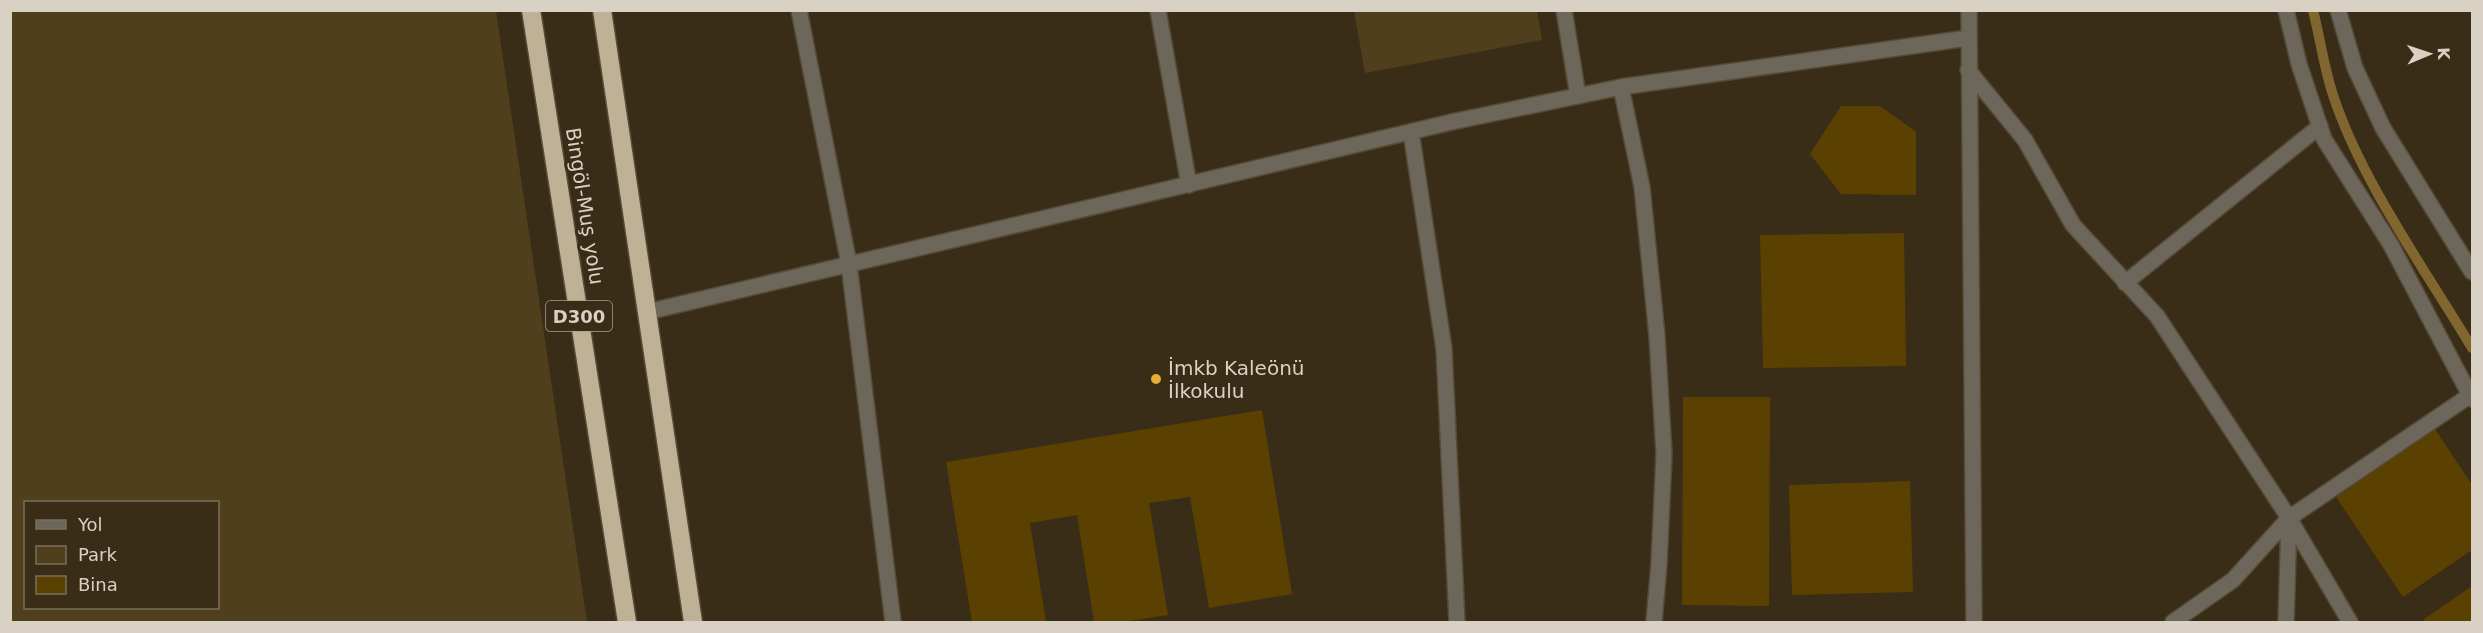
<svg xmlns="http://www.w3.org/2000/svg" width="2483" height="633" font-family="'DejaVu Sans',sans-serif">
<rect width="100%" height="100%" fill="#392d17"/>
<!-- green -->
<g fill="#503f1d" fill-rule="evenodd">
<path d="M10 11H496L587 622H11ZM26 502H218V608H26Z"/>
<polygon points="1354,11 1537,11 1542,40 1365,73"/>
</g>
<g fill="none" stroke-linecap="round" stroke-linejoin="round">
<!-- stream -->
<path stroke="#81662f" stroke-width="10" d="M2313 10C2320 38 2324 68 2333 95 2361 181 2426 271 2472 348"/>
</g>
<!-- building -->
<g fill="#5a4101">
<polygon points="1841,106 1880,106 1916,132 1916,195 1841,194 1810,154"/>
<polygon points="1904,233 1906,366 1763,368 1760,235"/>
<polygon points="1683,397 1770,397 1769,606 1682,605"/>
<polygon points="1262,410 1292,594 1209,608 1190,497 1149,503 1168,615 1122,622 1094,622 1077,515 1030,523 1046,622 972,622 946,462"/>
<polygon points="2435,429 2472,485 2472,550 2403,597 2336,497"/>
<polygon points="1910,481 1913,592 1792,595 1789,485"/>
<polygon points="2472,586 2472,622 2425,622 2423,620"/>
</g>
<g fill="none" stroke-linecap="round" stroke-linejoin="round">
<!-- minor casing -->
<g stroke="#564b36" stroke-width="18">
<g id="minor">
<polyline points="799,10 849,264 893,622"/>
<polyline points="1158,10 1189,185"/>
<polyline points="1564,10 1578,96"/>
<polyline points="1969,10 1974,622"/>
<polyline points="2286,10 2299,64 2324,139 2391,245 2472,399"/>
<polyline points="2338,10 2355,68 2383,128 2472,272"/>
<polyline points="1968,70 2025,140 2073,225 2157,316 2289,518 2350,622"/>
<polyline points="1621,87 1642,187 1657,336 1664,454 1659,564 1654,622"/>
<polyline points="1411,132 1444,349 1457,622"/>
<polyline points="2125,283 2320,126"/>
<polyline points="647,312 1456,121 1621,87 1968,38"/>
<polyline points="2173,622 2233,580 2289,518 2472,394"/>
<polyline points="2286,622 2289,518"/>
</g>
</g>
<!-- highway casing -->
<g stroke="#564b36" stroke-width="21">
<g id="highway">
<polyline points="531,10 627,622"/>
<polyline points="602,10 693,622"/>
</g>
</g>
<!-- minor -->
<use href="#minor" stroke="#6c665b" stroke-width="15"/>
<!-- highway -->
<use href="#highway" stroke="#bfb196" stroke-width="18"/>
</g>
<!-- markers -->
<circle fill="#e4ae35" stroke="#392d17" stroke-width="2" cx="1156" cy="379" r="6"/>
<g text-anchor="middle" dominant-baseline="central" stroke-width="6" stroke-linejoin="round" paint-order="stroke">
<!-- shield labels -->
<rect fill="#392d17" stroke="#a9a090" stroke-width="1.5" x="546" y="301" width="66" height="30" rx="4.5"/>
<g font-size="18" font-weight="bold" fill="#d9d2c4">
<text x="579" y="316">D300</text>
</g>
<!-- street labels -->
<g font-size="20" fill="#d9d2c4" stroke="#392d17">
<text transform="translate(585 206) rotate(81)">Bingöl-Muş yolu</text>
</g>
<!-- poi labels -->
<g font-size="20" fill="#d9d2c4" stroke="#392d17" text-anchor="start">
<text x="1168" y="368">İmkb Kaleönü<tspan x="1168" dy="23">İlkokulu</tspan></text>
</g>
</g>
<!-- border -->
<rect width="2483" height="633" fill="none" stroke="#d9d2c4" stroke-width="24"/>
<!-- legend -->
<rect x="24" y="501" width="195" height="108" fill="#392d17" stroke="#796f5c" stroke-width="1.5"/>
<rect x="36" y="520" width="30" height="9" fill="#6c665b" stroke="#796f5c" stroke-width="1.5"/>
<text x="78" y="531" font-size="18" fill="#d9d2c4">Yol</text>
<rect x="36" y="546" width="30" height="18" fill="#503f1d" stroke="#796f5c" stroke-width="1.5"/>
<text x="78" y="561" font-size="18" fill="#d9d2c4">Park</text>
<rect x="36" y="576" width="30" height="18" fill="#5a4101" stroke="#796f5c" stroke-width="1.5"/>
<text x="78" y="591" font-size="18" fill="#d9d2c4">Bina</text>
<!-- north arrow -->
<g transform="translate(2429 54) rotate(88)" stroke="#392d17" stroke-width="4.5" paint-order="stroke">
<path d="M0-4.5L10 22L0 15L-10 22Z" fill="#d9d2c4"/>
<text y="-9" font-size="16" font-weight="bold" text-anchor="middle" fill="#d9d2c4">K</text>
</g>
</svg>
